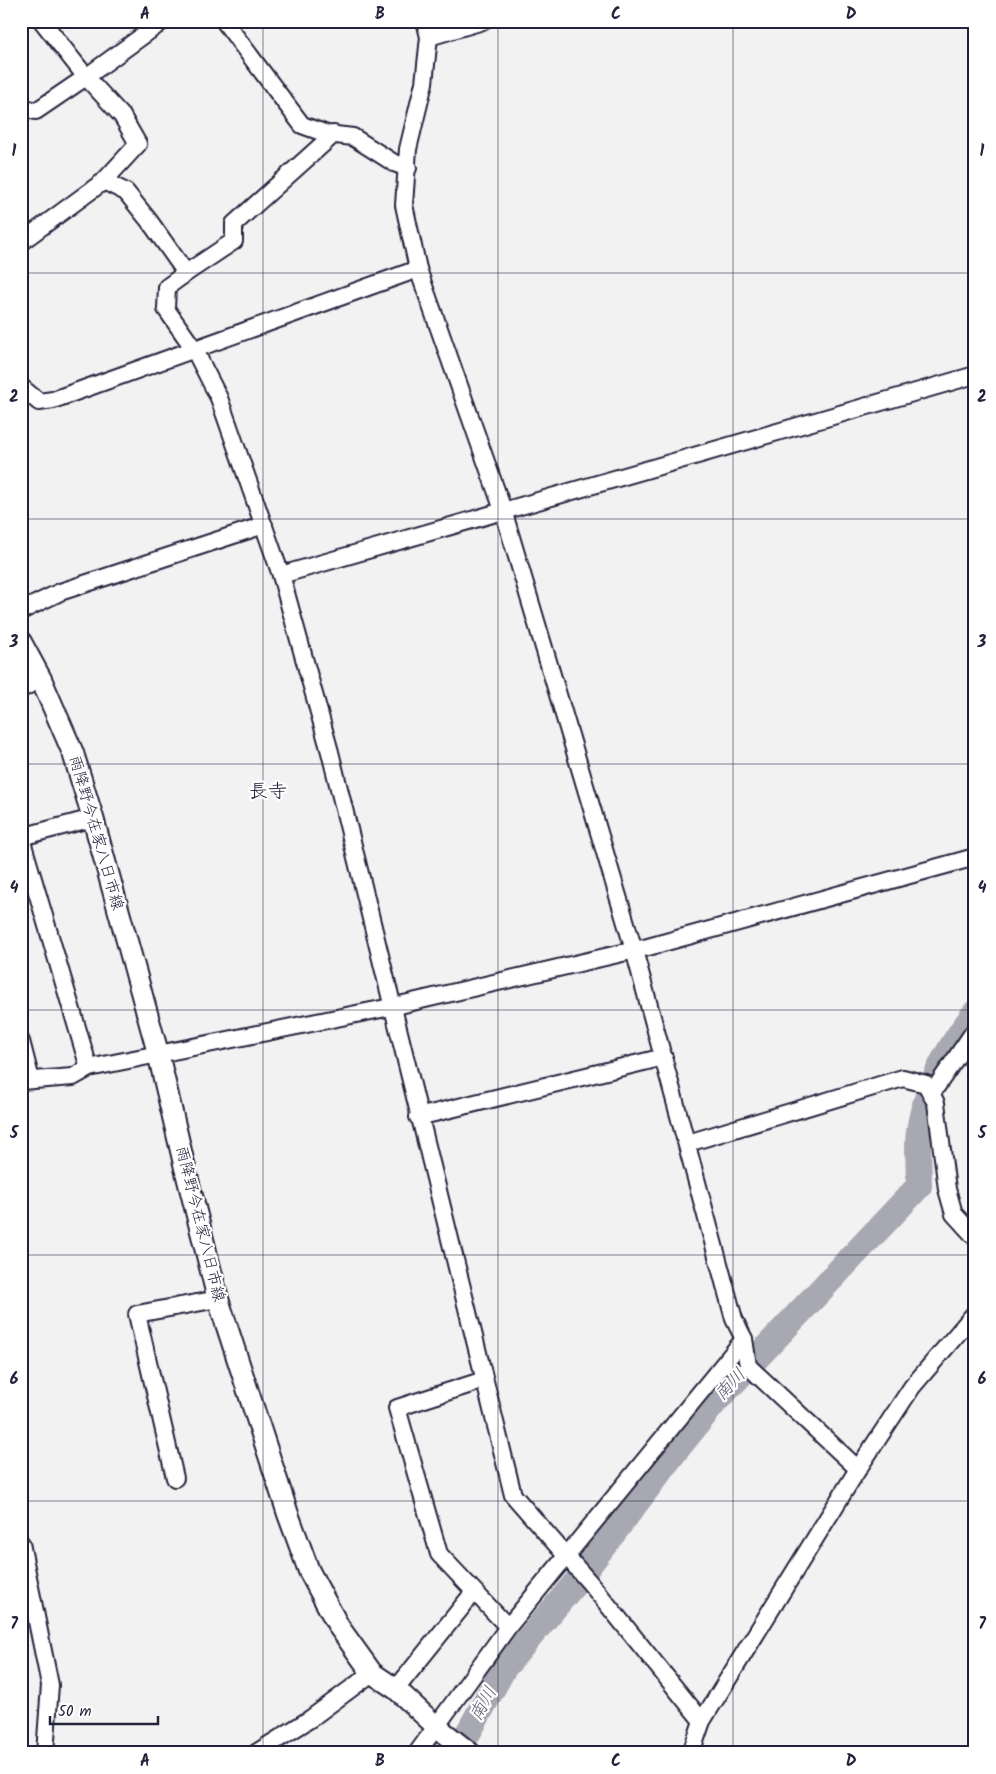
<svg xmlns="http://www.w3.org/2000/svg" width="996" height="1774" font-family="Kalam,'Klee One',sans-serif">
<rect width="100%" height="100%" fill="#f2f2f3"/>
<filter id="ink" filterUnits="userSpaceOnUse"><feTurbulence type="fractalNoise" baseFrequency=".02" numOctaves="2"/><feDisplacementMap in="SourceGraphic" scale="10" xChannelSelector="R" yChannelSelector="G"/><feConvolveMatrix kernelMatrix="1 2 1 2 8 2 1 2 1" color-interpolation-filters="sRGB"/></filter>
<g filter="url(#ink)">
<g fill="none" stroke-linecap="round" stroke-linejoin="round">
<!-- river -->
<path stroke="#a8a8b2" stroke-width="26" d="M457 1753 504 1668 577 1581 677 1449 714 1403 919 1186C919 1172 918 1157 918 1143 920 1098 947 1048 975 1013"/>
<!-- minor casing -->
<g stroke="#22223b" stroke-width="20">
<g id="minor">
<polyline points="224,21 302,125 327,134 353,137 394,163 408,168"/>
<polyline points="425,21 429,37 424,83 408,149 404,205 418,269 503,510 634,950 734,1319 744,1339 748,1366 858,1469"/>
<polyline points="429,37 483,21"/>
<polyline points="21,107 36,111 86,77 42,21"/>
<polyline points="104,181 126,192 150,222 186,273 167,287 166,309 194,349 219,398 281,575 330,752 513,1495 590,1583 702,1721"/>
<polyline points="21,242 104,181 138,144 122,116 86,77 163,21"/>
<polyline points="186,273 234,241 234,224 334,134"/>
<polyline points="21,387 39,402 53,400 418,269"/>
<polyline points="281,575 975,375"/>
<polyline points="21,611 60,592 264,525"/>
<polyline points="21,689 41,679"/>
<polyline points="21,837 93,818"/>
<polyline points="21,838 89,1068"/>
<polyline points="21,1041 31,1080"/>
<polyline points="21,1081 73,1077 89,1068 391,1007 648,947 975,857"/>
<polyline points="932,1093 975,1030"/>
<polyline points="418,1117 664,1057"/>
<polyline points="688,1143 903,1078 926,1084 936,1103 947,1189 954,1214 975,1237"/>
<polyline points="484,1380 397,1408 439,1554 508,1627"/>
<polyline points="175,1478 137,1314 218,1299"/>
<polyline points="21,1543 50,1685 45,1753"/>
<polyline points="396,1689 474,1592"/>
<polyline points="256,1753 310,1719 372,1673"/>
<polyline points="417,1753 508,1627 744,1339"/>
<polyline points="691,1753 702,1721 858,1469 912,1387 975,1313"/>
</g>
</g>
<!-- major casing -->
<g stroke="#22223b" stroke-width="24">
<polyline id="major" points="21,642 41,679 73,753 93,818 158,1053 185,1168 218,1299 288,1514 309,1571 339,1627 372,1673 396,1689 437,1727 470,1753"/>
</g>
<!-- minor -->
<use href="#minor" stroke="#fff" stroke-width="16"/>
<!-- major -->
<use href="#major" stroke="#fff" stroke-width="20"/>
</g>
</g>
<!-- grid -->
<path fill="none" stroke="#22223b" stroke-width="1" stroke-opacity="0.55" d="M263 21V1753M498 21V1753M733 21V1753M21 273H975M21 519H975M21 764H975M21 1010H975M21 1255H975M21 1501H975"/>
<g text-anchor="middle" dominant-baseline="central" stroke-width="4.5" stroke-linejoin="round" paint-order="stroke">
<!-- street labels -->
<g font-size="16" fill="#22223b" stroke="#fff">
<text transform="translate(96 833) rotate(74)">雨降野今在家八日市線</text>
<text transform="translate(200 1224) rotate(76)">雨降野今在家八日市線</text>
</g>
<!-- water labels -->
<g font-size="18" font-style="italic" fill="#58586b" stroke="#fff">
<text transform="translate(731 1385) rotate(-47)">南川</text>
<text transform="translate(484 1704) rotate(-61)">南川</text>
</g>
<!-- quarter labels -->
<g font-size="19" fill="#22223b" stroke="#fff">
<text x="268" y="792">長寺</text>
</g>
</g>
<!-- margin -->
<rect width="996" height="1774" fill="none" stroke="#fff" stroke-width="55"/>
<!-- scale -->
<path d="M50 1716v8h108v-8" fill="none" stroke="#22223b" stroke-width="2.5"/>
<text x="58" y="1716" font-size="15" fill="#22223b" stroke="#ffffff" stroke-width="4" paint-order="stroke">50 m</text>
<rect x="28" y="28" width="940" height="1718" fill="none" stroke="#22223b" stroke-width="2"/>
<g font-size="16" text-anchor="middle" font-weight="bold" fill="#22223b">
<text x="145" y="19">A</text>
<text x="380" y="19">B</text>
<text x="616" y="19">C</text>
<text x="851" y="19">D</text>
<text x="14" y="156">1</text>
<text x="982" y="156">1</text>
<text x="14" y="402">2</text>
<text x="982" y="402">2</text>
<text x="14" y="647">3</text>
<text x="982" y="647">3</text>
<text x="14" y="893">4</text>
<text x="982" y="893">4</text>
<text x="14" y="1138">5</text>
<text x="982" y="1138">5</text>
<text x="14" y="1384">6</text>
<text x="982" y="1384">6</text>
<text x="14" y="1629">7</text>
<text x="982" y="1629">7</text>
<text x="145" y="1766">A</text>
<text x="380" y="1766">B</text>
<text x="616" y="1766">C</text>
<text x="851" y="1766">D</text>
</g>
</svg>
